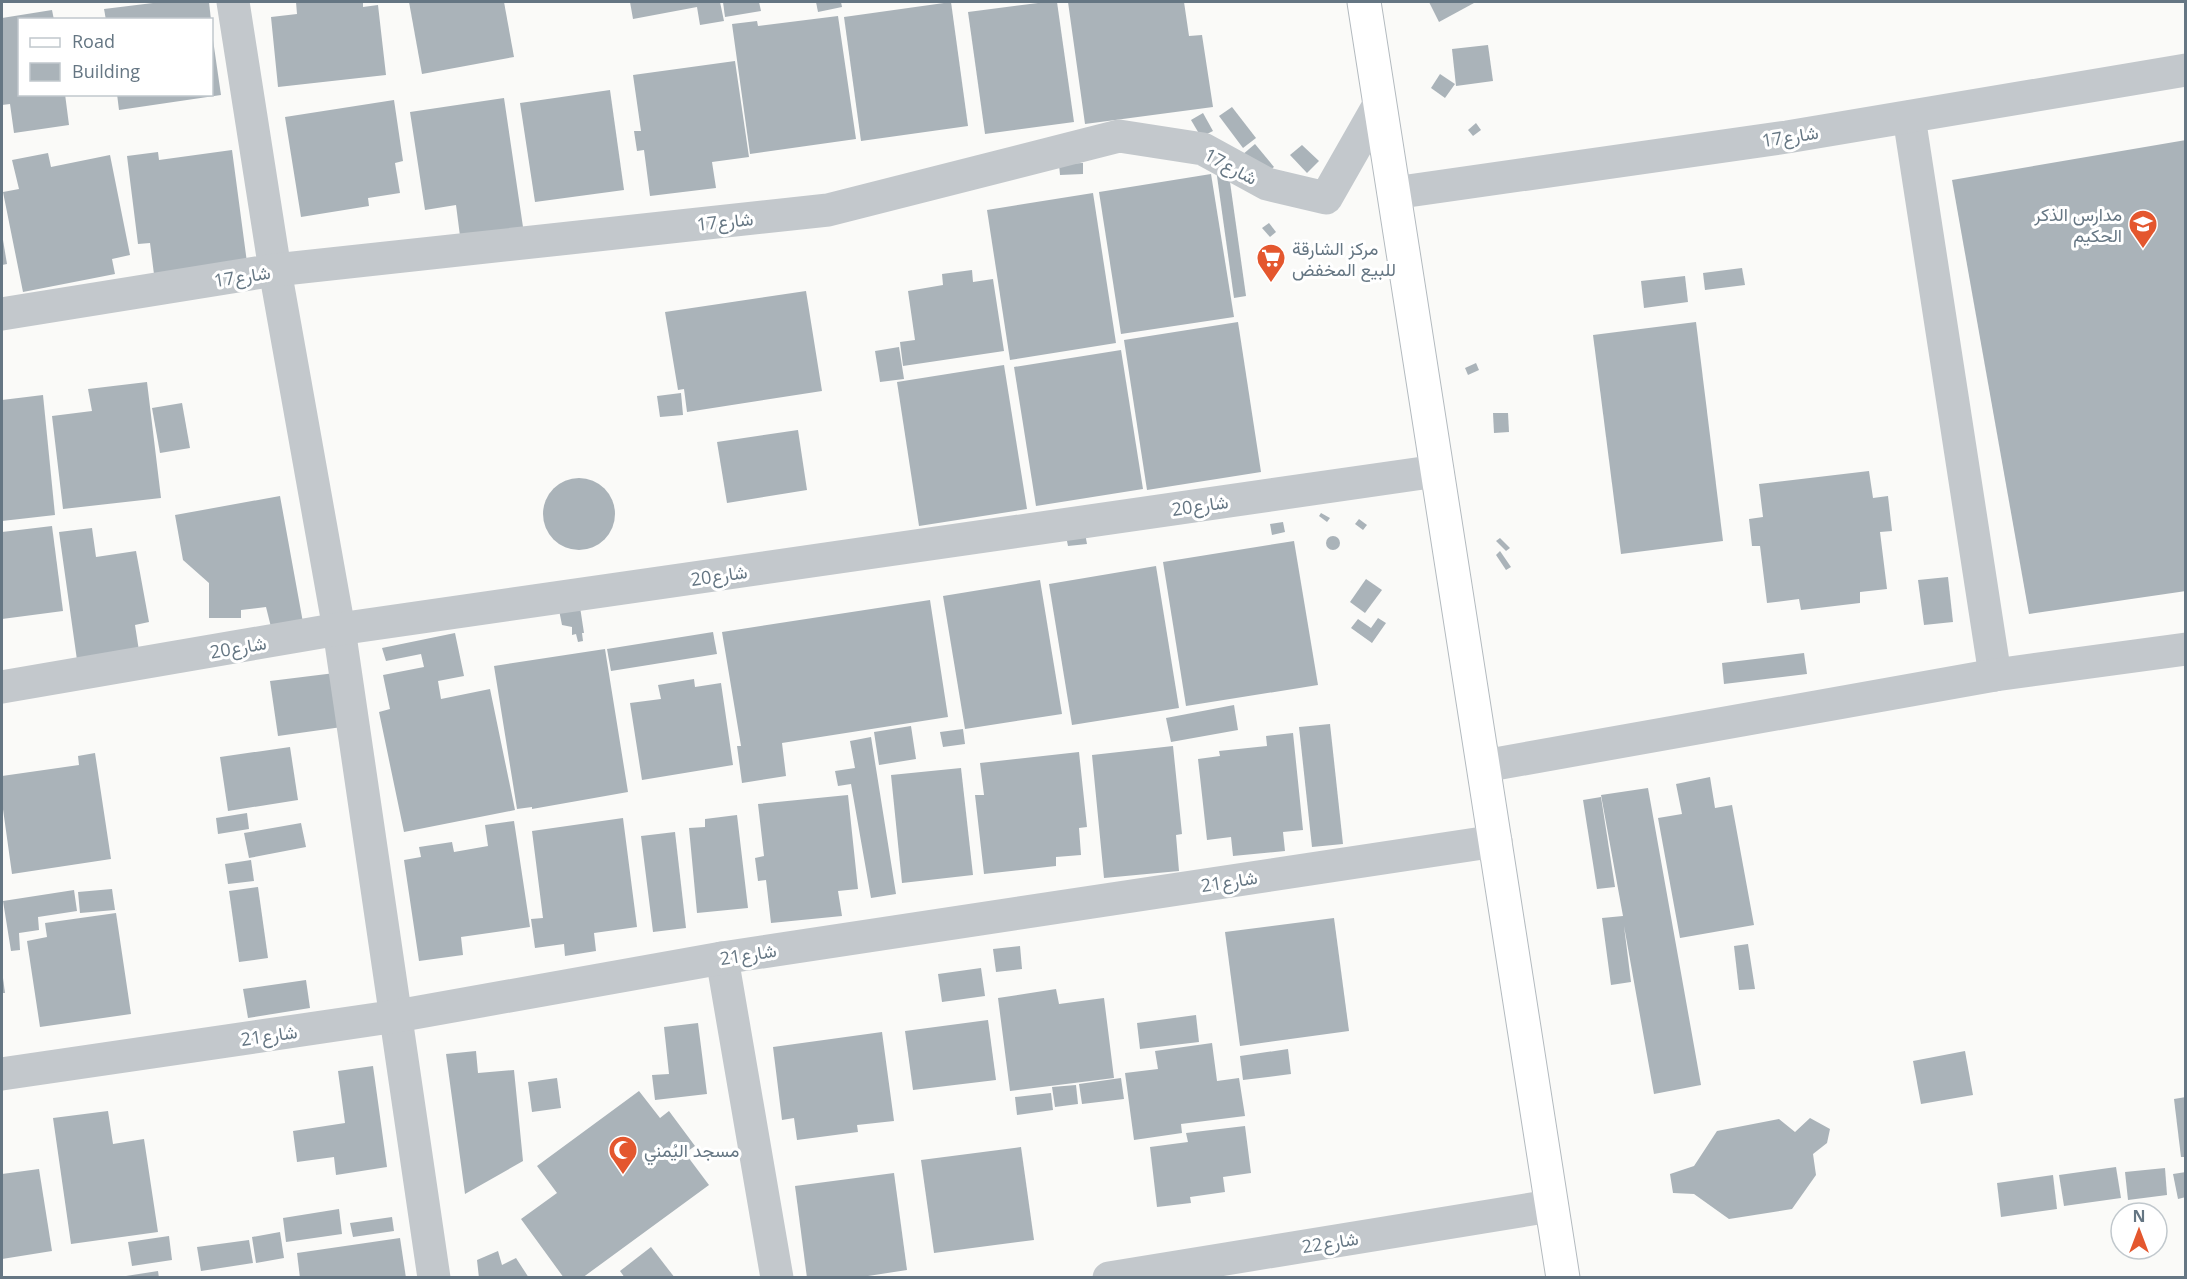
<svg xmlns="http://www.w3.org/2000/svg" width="2187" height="1279" font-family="'Open Sans',Vazirmatn,sans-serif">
<rect width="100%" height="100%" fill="#fafaf8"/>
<!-- building -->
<g fill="#aab3b9">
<polygon points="161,2 209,2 211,20 106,20 104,9"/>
<polygon points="296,2 363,2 363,7 378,5 386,75 278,87 271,17 297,14"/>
<polygon points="409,2 504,2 514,57 422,74"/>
<polygon points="630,2 720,2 724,21 700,25 697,7 633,19"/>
<polygon points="723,2 759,2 761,11 725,17"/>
<polygon points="816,2 841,2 842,7 818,12"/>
<polygon points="951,2 968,126 861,141 844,17"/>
<polygon points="1046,2 1057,2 1074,122 985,134 968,12"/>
<polygon points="1068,2 1184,2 1189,36 1202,35 1213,107 1085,124"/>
<polygon points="1429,2 1473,2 1474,3 1439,22"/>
<polygon points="52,10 54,20 20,20 20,94 65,94 69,125 14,133 10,104 2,105 2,18"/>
<polygon points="838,16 856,139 750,154 732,24 757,21 758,26"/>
<polygon points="212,33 221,95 119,110 117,94 212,94"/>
<polygon points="1488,45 1493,81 1456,86 1452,49"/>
<polygon points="735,61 749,157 712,162 716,188 650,196 644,150 637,151 634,131 641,131 633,75"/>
<polygon points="1440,74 1455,84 1445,98 1431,88"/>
<polygon points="610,90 624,190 535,202 520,103"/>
<polygon points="504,98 523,227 460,236 456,205 425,210 410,112"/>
<polygon points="394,100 403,161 395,163 400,193 368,198 369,206 301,217 285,117"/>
<polygon points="1232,107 1256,138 1243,148 1219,116"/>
<polygon points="1203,113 1213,131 1201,137 1191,120"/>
<polygon points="1476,123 1481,130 1473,136 1468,130"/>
<polygon points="2186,140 2186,591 2029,614 1952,180"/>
<polygon points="1255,144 1274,167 1261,177 1242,155"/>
<polygon points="1302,145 1319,161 1307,173 1290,155"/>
<polygon points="232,150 248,270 155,282 150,243 138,244 127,156 158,152 159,160"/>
<polygon points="48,153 51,167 110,155 130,255 112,259 115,274 23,292 3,192 19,189 12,160"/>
<polygon points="1083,163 1083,174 1060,175 1059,164"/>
<polygon points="1228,168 1246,296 1234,298 1216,169"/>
<polygon points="1211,174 1234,317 1121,334 1099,192"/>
<polygon points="1093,193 1116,343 1010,360 987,210"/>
<polygon points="1269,223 1276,232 1270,237 1262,228"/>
<polygon points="3,240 7,264 2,265 2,241"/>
<polygon points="1742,268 1745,285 1705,290 1703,273"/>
<polygon points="972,270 973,282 993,279 1004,351 903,366 900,342 915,340 908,291 943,285 942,274"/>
<polygon points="1685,276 1688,302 1644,308 1641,281"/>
<polygon points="806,291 822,391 687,412 684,389 678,390 665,312"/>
<polygon points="1238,322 1261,472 1147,490 1124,340"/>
<polygon points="1696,322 1723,541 1621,554 1593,335"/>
<polygon points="899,347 904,379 880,382 875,351"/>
<polygon points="1121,350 1143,489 1036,506 1014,367"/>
<polygon points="1476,363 1479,370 1468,375 1465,368"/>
<polygon points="1004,365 1027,509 919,526 897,382"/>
<polygon points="147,382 161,498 63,509 52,416 92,411 88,389"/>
<polygon points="681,393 683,415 660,417 657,396"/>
<polygon points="43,395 55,515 2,521 2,400"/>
<polygon points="182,403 190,448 160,453 152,408"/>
<polygon points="1493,413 1508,413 1509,432 1494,433"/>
<polygon points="798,430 807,490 727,503 717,442"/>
<polygon points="1869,471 1873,498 1888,496 1892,531 1880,532 1887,589 1860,592 1860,603 1801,610 1799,599 1767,603 1760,546 1752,546 1749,519 1763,517 1759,484"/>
<circle cx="579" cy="514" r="36"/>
<polygon points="280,496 304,628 272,631 266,607 241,610 241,618 209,618 209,583 183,560 175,515"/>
<polygon points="1321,513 1330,518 1327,522 1319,516"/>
<polygon points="1359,519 1367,525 1363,530 1355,524"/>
<polygon points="1283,522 1285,532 1272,535 1270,524"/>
<polygon points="52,526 63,611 2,619 2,532"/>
<polygon points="92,528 96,557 136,551 149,622 135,625 139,651 77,660 59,532"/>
<polygon points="1085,533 1087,544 1068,546 1066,536"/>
<circle cx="1333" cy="543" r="7"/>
<polygon points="1500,538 1510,548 1506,551 1496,541"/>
<polygon points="1294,541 1318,685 1186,706 1163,562"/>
<polygon points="1500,551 1511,567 1506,570 1496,555"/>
<polygon points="1156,566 1179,708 1072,725 1049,584"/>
<polygon points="1948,577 1953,622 1924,625 1918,580"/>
<polygon points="1366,579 1382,590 1365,613 1350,602"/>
<polygon points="1040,580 1062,714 965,729 943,596"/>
<polygon points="930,600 948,717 782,743 786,776 742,783 737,746 741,746 722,632"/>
<polygon points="580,607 584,633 582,633 583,641 578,642 576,634 572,635 572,627 562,625 559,610"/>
<polygon points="1378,618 1386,623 1372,643 1351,628 1358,619 1371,628"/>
<polygon points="713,632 717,654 611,671 607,649"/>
<polygon points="455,633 464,676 438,681 441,699 490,689 515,810 404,832 379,712 390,709 383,675 424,667 421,654 386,661 382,648"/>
<polygon points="605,649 628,792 532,809 532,807 517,809 494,666"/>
<polygon points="1804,653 1807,674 1724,684 1722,663"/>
<polygon points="335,673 342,727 278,736 270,681"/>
<polygon points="694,679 695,687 721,683 733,765 642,780 630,703 661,699 658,685"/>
<polygon points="1234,705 1238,730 1171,742 1166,718"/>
<polygon points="1330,724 1343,844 1312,847 1299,727"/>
<polygon points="911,726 916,759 879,765 874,732"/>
<polygon points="963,729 965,744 943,747 940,732"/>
<polygon points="1293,733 1303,830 1283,832 1285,851 1233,856 1231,837 1207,840 1198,759 1220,756 1219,751 1267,746 1266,736"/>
<polygon points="871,737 896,894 871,898 851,784 838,786 835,771 855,768 850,741"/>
<polygon points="1173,746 1182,834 1176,835 1179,871 1104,878 1092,755"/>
<polygon points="290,747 298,800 228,811 220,757"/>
<polygon points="1079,752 1087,827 1079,828 1081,855 1056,857 1056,866 984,874 975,795 984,795 980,763"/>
<polygon points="95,753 111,859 12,874 2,802 2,776 79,765 78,756"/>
<polygon points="961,768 973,875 902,883 891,775"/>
<polygon points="1710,777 1715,808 1732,805 1754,925 1680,938 1658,818 1682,814 1676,784"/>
<polygon points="1648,788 1701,1085 1654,1094 1624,926 1631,982 1611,985 1602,918 1623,916 1601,795"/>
<polygon points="848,795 858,889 838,891 842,916 771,923 766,880 758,881 755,858 764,856 758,804"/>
<polygon points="1601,797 1615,887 1597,889 1583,800"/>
<polygon points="247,813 249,829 218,834 216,818"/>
<polygon points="737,815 748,908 697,913 689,828 705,827 705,819"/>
<polygon points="623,818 637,927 594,933 596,951 565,956 564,944 535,948 531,919 543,918 532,831"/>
<polygon points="514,821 530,927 461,937 463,955 419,961 404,860 421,857 419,847 452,842 454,852 488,846 485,825"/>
<polygon points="301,823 306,847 249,858 244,833"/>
<polygon points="675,832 686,928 653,932 641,836"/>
<polygon points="251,860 254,881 228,884 225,864"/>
<polygon points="258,887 268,958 239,962 229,891"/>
<polygon points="112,889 115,910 80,913 78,892"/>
<polygon points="74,890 77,911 38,917 39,930 19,933 20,950 11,951 3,901"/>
<polygon points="116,913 131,1014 40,1027 27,941 47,937 45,923"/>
<polygon points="1334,918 1349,1031 1240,1046 1225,932"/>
<polygon points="1748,944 1755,989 1739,990 1734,946"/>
<polygon points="1020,946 1022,969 996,972 993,949"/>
<polygon points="981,968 985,996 942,1002 938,974"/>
<polygon points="3,978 5,993 2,993 2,979"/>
<polygon points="306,980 310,1008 248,1018 243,989"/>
<polygon points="1056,989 1059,1004 1104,998 1114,1078 1010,1091 998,998"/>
<polygon points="1196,1015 1199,1042 1140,1049 1137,1023"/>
<polygon points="988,1020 996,1080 913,1090 905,1031"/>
<polygon points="698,1023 707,1094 655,1100 652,1075 669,1074 664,1027"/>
<polygon points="882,1032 894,1121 857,1125 858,1132 797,1140 794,1118 782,1120 773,1047"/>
<polygon points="1212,1043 1217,1081 1239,1078 1245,1116 1181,1124 1182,1133 1134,1140 1125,1073 1158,1069 1155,1051"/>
<polygon points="1288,1049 1291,1074 1243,1080 1240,1056"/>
<polygon points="476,1051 478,1073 514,1070 523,1161 465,1194 446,1054"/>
<polygon points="1965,1051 1973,1095 1921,1104 1913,1061"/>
<polygon points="373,1066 387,1167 336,1175 334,1157 297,1162 293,1131 345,1123 338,1071"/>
<polygon points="557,1078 561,1108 532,1112 528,1082"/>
<polygon points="1121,1078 1124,1099 1082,1104 1079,1084"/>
<polygon points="1076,1085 1078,1104 1055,1107 1052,1087"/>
<polygon points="639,1091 660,1118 669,1111 695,1146 685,1153 709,1185 582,1278 564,1278 521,1219 557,1193 537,1166"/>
<polygon points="1051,1093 1053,1110 1017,1115 1015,1097"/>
<polygon points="2186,1097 2186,1157 2181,1157 2174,1099"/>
<polygon points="108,1111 113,1144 144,1139 158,1232 71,1244 53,1118"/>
<polygon points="1810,1118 1830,1129 1827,1143 1813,1154 1816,1175 1792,1209 1729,1219 1694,1194 1673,1193 1670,1174 1694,1166 1717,1131 1779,1119 1795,1132"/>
<polygon points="1245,1126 1251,1173 1223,1177 1225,1192 1190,1197 1191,1203 1157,1207 1150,1147 1188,1142 1186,1133"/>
<polygon points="1021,1147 1034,1240 934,1253 921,1160"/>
<polygon points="2116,1167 2121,1198 2064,1206 2059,1175"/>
<polygon points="2165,1168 2167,1195 2128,1200 2125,1172"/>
<polygon points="39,1169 52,1251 2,1259 2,1174"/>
<polygon points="2186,1172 2186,1197 2178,1199 2173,1174"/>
<polygon points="894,1173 907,1270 855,1278 807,1278 795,1186"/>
<polygon points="2053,1175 2057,1209 2001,1217 1997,1183"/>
<polygon points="339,1209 342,1234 286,1242 283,1218"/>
<polygon points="392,1217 394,1231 353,1237 350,1223"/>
<polygon points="280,1232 284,1258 256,1263 252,1237"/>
<polygon points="169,1236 172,1260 132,1266 128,1242"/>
<polygon points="400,1238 406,1278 300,1278 297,1253"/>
<polygon points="249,1240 253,1263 201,1271 197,1247"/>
<polygon points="651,1247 675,1278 625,1278 620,1271"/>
<polygon points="498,1251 502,1265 516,1258 529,1278 479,1278 477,1260"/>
<polygon points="158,1271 159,1278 126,1278 126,1276"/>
</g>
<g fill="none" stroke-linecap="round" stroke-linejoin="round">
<!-- secondary casing -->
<g stroke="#b3babf" stroke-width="35">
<polyline id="secondary" points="1364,2 1563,1278"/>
</g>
<!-- street -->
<g stroke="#c3c8cc" stroke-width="33">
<polyline points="233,2 275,270 339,629 434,1278"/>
<polyline points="1909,117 1995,675"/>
<polyline points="1394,193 1787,137 2186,70"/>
<polyline points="2,314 275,270 828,210 1119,136 1203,149 1267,184 1326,198 1379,105"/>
<polyline points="2,687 339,629 1437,471"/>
<polyline points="1484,766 1995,675 2186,649"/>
<polyline points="722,958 777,1278"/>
<polyline points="2,1074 397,1016 722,958 1496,841"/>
<polyline points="1109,1278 1550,1206"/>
</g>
<!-- secondary -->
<use href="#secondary" stroke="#fff" stroke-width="33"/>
</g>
<!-- icons -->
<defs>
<g id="school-pin" transform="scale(1.5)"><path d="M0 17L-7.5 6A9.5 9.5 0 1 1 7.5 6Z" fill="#e4572e" stroke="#fff"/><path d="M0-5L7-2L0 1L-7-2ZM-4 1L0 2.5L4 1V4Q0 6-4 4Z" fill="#fff"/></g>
<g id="supermarket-pin" transform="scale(1.5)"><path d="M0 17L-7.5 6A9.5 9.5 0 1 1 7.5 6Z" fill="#e4572e" stroke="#fff"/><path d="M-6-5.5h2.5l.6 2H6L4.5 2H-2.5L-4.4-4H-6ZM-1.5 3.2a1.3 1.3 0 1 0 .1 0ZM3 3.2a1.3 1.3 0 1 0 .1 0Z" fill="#fff"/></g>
<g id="mosque-pin" transform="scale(1.5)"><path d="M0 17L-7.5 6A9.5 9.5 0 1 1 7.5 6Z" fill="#e4572e" stroke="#fff"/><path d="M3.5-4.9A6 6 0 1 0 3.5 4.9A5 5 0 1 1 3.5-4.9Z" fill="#fff"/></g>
</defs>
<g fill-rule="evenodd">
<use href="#school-pin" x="2143" y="224"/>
<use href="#supermarket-pin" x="1271" y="258"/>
<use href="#mosque-pin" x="623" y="1150"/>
</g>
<g text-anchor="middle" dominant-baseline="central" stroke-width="6" stroke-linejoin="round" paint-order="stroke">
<!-- street labels -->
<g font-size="18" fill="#657683" stroke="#fff">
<text transform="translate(1790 136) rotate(-9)">شارع17</text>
<text transform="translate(1231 166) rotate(28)">شارع17</text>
<text transform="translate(725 221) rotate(-6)">شارع17</text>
<text transform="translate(242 276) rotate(-9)">شارع17</text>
<text transform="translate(1200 505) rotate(-8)">شارع20</text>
<text transform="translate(719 575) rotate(-8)">شارع20</text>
<text transform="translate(238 647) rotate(-10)">شارع20</text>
<text transform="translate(1229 881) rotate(-9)">شارع21</text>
<text transform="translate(748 954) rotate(-9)">شارع21</text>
<text transform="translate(269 1035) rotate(-8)">شارع21</text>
<text transform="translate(1330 1242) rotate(-9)">شارع22</text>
</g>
<!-- poi labels -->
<g font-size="18" fill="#657683" stroke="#fff" text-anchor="start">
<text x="2122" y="214" text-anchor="end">مدارس الذكر<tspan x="2122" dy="21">الحكيم</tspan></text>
<text x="1292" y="248">مركز الشارقة<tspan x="1292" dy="21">للبيع المخفض</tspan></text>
<text x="644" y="1150">مسجد اليُمني</text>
</g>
</g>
<!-- border -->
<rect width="2187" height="1279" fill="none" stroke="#657683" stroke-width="6"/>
<!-- legend -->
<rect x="18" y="18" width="195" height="78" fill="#ffffff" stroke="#c1c8cd" stroke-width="1.5"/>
<rect x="30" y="38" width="30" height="9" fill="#ffffff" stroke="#c1c8cd" stroke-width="1.5"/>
<text x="72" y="48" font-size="18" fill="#657683">Road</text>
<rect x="30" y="63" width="30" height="18" fill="#aab3b9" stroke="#c1c8cd" stroke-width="1.5"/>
<text x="72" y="78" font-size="18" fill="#657683">Building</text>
<!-- north arrow -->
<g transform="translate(2139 1231)"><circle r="28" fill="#ffffff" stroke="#c1c8cd" stroke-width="1.5"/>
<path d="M0-4.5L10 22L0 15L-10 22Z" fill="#e4572e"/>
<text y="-9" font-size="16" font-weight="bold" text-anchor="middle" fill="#657683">N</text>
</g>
</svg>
